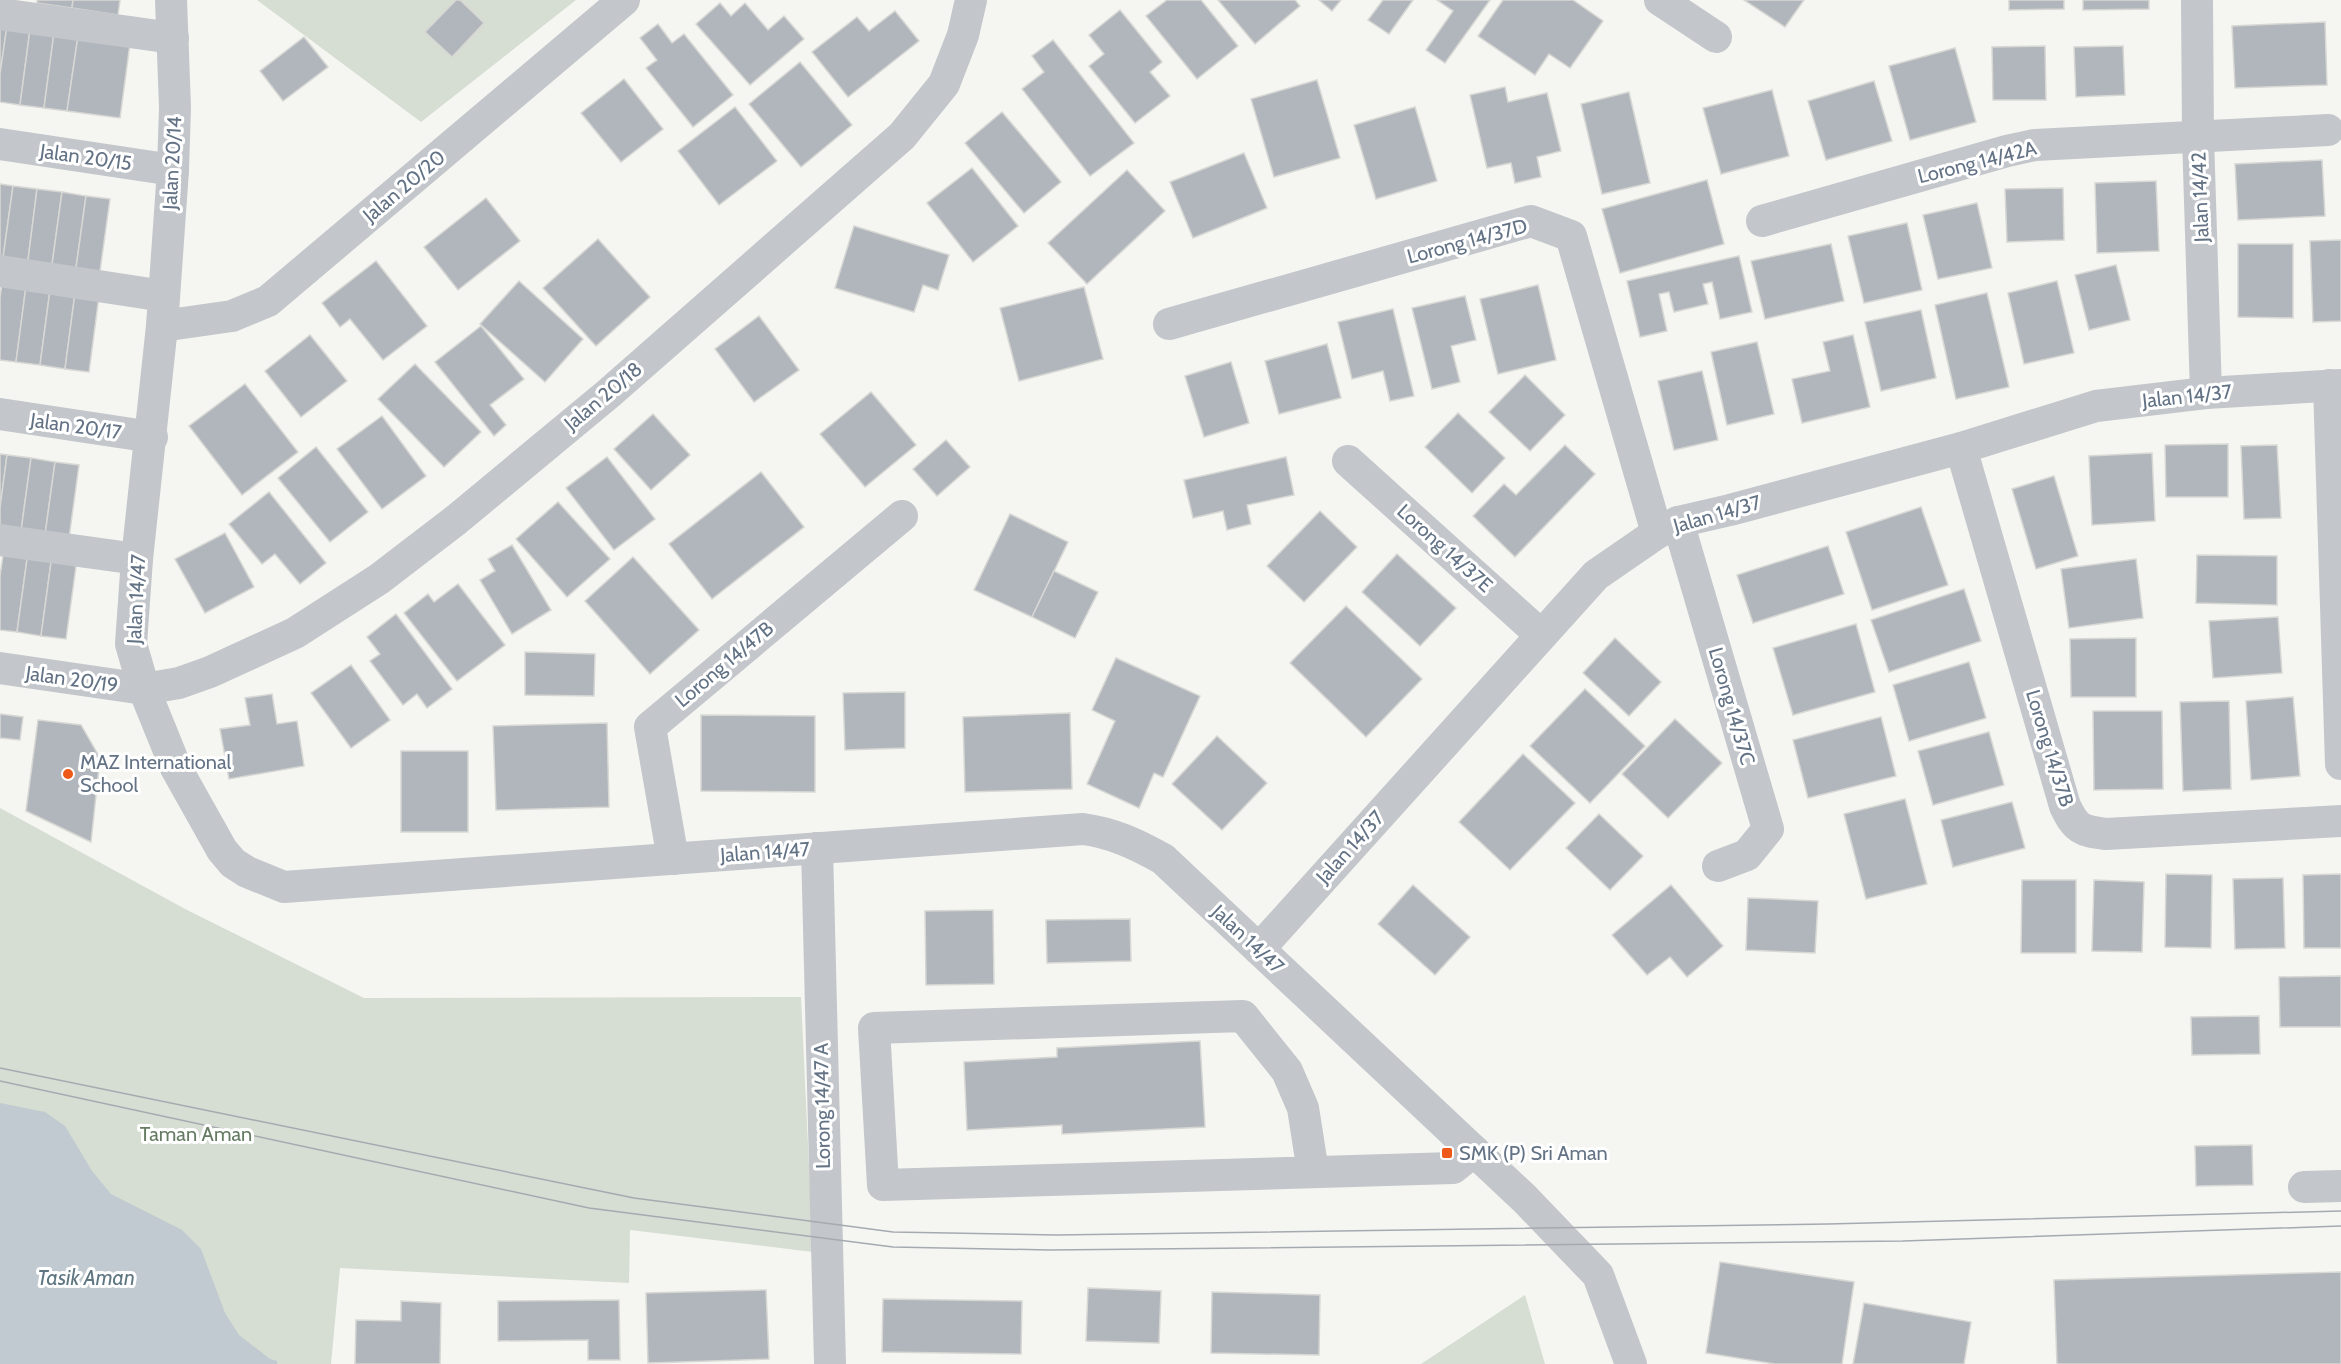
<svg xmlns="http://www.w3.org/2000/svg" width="2341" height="1364" font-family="Cabin,sans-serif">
<rect width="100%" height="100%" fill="#f5f6f1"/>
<!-- green -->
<g fill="#d6ddd2">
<polygon points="257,0 576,0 421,122"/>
<polygon points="0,808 187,910 364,998 801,997 813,1252 630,1230 629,1283 340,1268 331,1364 0,1364"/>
<polygon points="1525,1295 1545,1364 1421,1364"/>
</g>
<!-- water -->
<polygon fill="#c0cad0" points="0,1103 45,1112 65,1126 92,1171 111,1194 182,1230 201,1249 225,1313 239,1335 270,1359 277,1361 277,1364 0,1364"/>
<!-- building -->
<g fill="#b0b6bc" stroke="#d7d7d4" stroke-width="1.5">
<polygon points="37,0 73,0 72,8 37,3"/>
<polygon points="73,0 120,0 118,15 72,8"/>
<polygon points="456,0 460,0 484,23 452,57 425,32"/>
<polygon points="1167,0 1201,0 1238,46 1197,79 1146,16"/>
<polygon points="1218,0 1295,0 1300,6 1255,44"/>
<polygon points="1319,0 1341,0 1332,11"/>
<polygon points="1383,0 1413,0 1389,34 1368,20"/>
<polygon points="1437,0 1490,0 1445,63 1426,50 1453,11"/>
<polygon points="1503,0 1573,0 1603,21 1570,68 1549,54 1535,75 1478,36"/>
<polygon points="1744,0 1804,0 1785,27"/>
<polygon points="2009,0 2064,0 2064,9 2009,10"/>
<polygon points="2083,0 2149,0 2149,9 2083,10"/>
<polygon points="720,3 731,16 745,3 768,30 784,16 804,39 750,85 696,24"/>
<polygon points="1120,10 1162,62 1150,72 1170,96 1135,123 1089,66 1104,54 1089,35"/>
<polygon points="895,11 919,41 848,97 812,52 857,17 869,31"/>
<polygon points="0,18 8,19 0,74"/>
<polygon points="8,19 31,22 20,105 0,102 0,74"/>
<polygon points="31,22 55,25 44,108 20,105"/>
<polygon points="2325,22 2327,85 2235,88 2232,26"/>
<polygon points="658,24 672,43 684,34 733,95 693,127 646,68 657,60 640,38"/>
<polygon points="55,25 79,29 67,111 44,108"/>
<polygon points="79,29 131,36 120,118 67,111"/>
<polygon points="304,37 328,67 283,101 260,71"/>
<polygon points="1053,40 1134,143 1090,176 1022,89 1044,72 1032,56"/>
<polygon points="2045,46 2046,100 1993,100 1992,47"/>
<polygon points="2123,46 2125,95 2076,97 2074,47"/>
<polygon points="1955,48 1976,122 1910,140 1889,66"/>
<polygon points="800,62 852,125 801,167 749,104"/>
<polygon points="624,79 663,129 621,162 581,113"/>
<polygon points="1317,80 1340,158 1274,177 1251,99"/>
<polygon points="1874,81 1892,141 1826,160 1808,101"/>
<polygon points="1505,87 1508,102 1547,93 1561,151 1537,157 1541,177 1515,183 1511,163 1487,168 1470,95"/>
<polygon points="1772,90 1789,156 1721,174 1703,108"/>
<polygon points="1629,92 1650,183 1602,194 1581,104"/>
<polygon points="735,107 777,161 719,205 678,151"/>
<polygon points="1415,107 1437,181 1376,199 1354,125"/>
<polygon points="1002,112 1061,182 1024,213 965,143"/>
<polygon points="1244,153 1267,208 1193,238 1170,182"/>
<polygon points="2322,160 2325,216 2238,220 2235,164"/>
<polygon points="972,168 1018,226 973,262 927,203"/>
<polygon points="1127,170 1165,211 1087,284 1048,243"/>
<polygon points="1707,180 1724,244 1620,273 1602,209"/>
<polygon points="2156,181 2159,251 2097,253 2095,183"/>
<polygon points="0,184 13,186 2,265 0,265"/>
<polygon points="13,186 37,189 27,268 2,265"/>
<polygon points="2063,188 2064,240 2007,242 2005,189"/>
<polygon points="37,189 62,192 51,272 27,268"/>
<polygon points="62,192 86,196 75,275 51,272"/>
<polygon points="86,196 110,199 99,278 75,275"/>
<polygon points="486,198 520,241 458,290 424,247"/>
<polygon points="1977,203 1992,268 1938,279 1923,215"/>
<polygon points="1907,223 1922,290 1864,303 1848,236"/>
<polygon points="854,226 949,255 938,290 923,285 914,312 835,288"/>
<polygon points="598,239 650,297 596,346 543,288"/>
<polygon points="2341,240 2341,321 2313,322 2310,241"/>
<polygon points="1831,244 1844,301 1765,319 1751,261"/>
<polygon points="2238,244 2293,244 2293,318 2238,317"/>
<polygon points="1739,256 1752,312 1720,319 1712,282 1703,284 1708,304 1674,312 1669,292 1659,294 1667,331 1640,337 1627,281"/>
<polygon points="376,261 427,326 383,360 350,319 340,327 322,303"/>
<polygon points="2116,265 2130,320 2089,330 2075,275"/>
<polygon points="519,281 583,339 545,382 480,324"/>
<polygon points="2057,281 2074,353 2024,364 2008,293"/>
<polygon points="2,283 26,286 16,362 0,360 0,298"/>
<polygon points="1538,285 1556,360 1498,374 1480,299"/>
<polygon points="26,286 50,290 40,365 16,362"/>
<polygon points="1084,287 1103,359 1019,381 1000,308"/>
<polygon points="50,290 75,293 65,369 40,365"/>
<polygon points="75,293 99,296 89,372 65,369"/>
<polygon points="1987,293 2009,387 1956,399 1935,305"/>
<polygon points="1465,296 1476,340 1451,346 1460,382 1432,389 1412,308"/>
<polygon points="1393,309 1414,396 1390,401 1383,371 1352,379 1338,322"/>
<polygon points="1921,310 1936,378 1881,391 1865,322"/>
<polygon points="759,316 799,370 754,402 715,349"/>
<polygon points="481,326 524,379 490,405 506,425 494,436 435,362"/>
<polygon points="310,335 347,381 301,417 265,371"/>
<polygon points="1853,335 1870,407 1802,423 1792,379 1830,371 1823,342"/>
<polygon points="1757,342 1774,414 1727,425 1711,352"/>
<polygon points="1327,344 1341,398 1279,414 1265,361"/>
<polygon points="1231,362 1249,423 1204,437 1185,376"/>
<polygon points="415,364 481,432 444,467 378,399"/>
<polygon points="1702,371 1718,440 1674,450 1658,381"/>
<polygon points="1525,375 1565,415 1530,451 1489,412"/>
<polygon points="245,384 298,452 242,495 189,426"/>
<polygon points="871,392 916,445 865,487 820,434"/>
<polygon points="1458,413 1505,458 1472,493 1425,447"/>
<polygon points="653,414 690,455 651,490 614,449"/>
<polygon points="382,416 426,476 382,509 337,449"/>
<polygon points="946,440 970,467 937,496 913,469"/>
<polygon points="2228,444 2228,497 2166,497 2165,445"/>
<polygon points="1565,445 1595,474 1515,557 1473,516 1504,484 1516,495"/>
<polygon points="2277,445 2281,518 2244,519 2241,446"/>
<polygon points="316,447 368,512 330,542 278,478"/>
<polygon points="2152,453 2155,521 2092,525 2089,456"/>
<polygon points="0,454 7,455 0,508"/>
<polygon points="7,455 31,458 21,531 0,528 0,508"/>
<polygon points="607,457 655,519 614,550 566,488"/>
<polygon points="1286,457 1294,495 1247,505 1251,524 1227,530 1223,511 1193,518 1184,480"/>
<polygon points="31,458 55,462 45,535 21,531"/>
<polygon points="55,462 79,465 69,538 45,535"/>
<polygon points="761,472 804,527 712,599 669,544"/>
<polygon points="2054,476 2078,556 2036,569 2012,489"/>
<polygon points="269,492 326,563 300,584 275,554 262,564 229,524"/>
<polygon points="558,502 610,559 567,597 516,539"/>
<polygon points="1921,507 1948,585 1872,610 1846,532"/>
<polygon points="1320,511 1357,547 1304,602 1267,566"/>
<polygon points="1010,514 1068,542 1032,617 974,590"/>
<polygon points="225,533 254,587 205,613 175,559"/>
<polygon points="512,545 551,610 512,634 480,580 495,571 488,559"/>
<polygon points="1828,546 1844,594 1753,623 1737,575"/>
<polygon points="4,549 28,552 17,632 0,630 0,576"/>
<polygon points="28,552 52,555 41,636 17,632"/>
<polygon points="1397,554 1456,608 1420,646 1362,592"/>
<polygon points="52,555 77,559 66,639 41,636"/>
<polygon points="2197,555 2277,556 2277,605 2196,603"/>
<polygon points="633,557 699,630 650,674 585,601"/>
<polygon points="2136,559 2143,618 2069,628 2061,569"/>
<polygon points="1054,571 1098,592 1075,638 1032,617"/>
<polygon points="458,584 505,645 457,681 404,613 428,594 434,602"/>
<polygon points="1964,589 1981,641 1889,672 1871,620"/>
<polygon points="1346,606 1422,679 1366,737 1290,663"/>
<polygon points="396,614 452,689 427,708 417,694 403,705 370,661 380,654 367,637"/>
<polygon points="2278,617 2282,673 2213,678 2209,621"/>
<polygon points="1856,624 1875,692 1793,715 1773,648"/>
<polygon points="1615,638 1661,682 1629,716 1583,673"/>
<polygon points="2136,638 2136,697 2071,697 2070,639"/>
<polygon points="525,652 595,654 594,696 525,695"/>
<polygon points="1116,658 1200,696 1163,777 1154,773 1139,808 1087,784 1115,721 1092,710"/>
<polygon points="1969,662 1986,718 1909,741 1893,685"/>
<polygon points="351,665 390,720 351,748 311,693"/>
<polygon points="1585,689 1645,746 1590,803 1530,746"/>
<polygon points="905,692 905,748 845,750 843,693"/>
<polygon points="272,694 277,724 297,721 304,766 229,779 220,729 250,725 245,698"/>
<polygon points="2293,697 2300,776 2251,780 2246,701"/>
<polygon points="2229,701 2231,789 2183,791 2180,702"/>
<polygon points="2093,711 2162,711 2163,789 2094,790"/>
<polygon points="1070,713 1072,789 965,792 963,717"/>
<polygon points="0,714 23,717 20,740 0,738"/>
<polygon points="701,715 815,716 815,792 701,791"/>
<polygon points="1881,717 1896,776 1808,798 1793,740"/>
<polygon points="1675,719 1722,763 1668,818 1622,774"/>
<polygon points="38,720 81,725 100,758 91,842 26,811"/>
<polygon points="607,723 609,807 496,810 493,726"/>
<polygon points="1989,732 2004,785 1933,805 1918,751"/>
<polygon points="1217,736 1267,783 1222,830 1172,784"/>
<rect x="401" y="751" width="67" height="81"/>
<polygon points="1523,754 1575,803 1510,870 1459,822"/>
<polygon points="1905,799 1927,884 1866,899 1844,814"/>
<polygon points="2012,802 2025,848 1953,867 1941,820"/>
<polygon points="1599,814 1643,856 1610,890 1566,848"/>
<polygon points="2166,874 2212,875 2211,948 2165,947"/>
<polygon points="2341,874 2341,948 2304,948 2303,875"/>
<polygon points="2283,878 2285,948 2235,949 2233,879"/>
<polygon points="2022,880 2076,880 2076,953 2021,953"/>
<polygon points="2094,880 2144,882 2142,952 2092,951"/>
<polygon points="1413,885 1470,937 1435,975 1378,924"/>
<polygon points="1671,885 1723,946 1687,977 1670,957 1647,975 1612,935"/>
<polygon points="1748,898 1818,901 1815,953 1746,950"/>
<polygon points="993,910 994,984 926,985 925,911"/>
<polygon points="1130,919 1131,961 1047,963 1046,920"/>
<polygon points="2341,976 2341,1027 2280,1027 2279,977"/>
<polygon points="2259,1016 2260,1054 2192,1055 2191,1017"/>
<polygon points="1200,1041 1205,1127 1062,1134 1062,1125 967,1130 964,1062 1057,1057 1057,1048"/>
<polygon points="2252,1145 2253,1185 2196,1186 2195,1146"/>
<polygon points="1720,1262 1854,1282 1842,1364 1775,1364 1706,1353"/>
<polygon points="2341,1272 2341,1364 2057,1364 2054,1280"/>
<polygon points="1088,1288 1161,1291 1159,1343 1086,1341"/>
<polygon points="766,1290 769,1359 648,1363 646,1293"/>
<polygon points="1212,1292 1320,1295 1319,1355 1211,1353"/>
<polygon points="883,1299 1022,1301 1021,1354 882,1352"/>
<polygon points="619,1300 620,1360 588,1360 588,1340 498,1341 498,1301"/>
<polygon points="401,1301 441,1303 440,1364 355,1364 356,1320 401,1321"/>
<polygon points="1864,1303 1971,1322 1964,1364 1853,1364"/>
</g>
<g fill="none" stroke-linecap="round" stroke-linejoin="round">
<!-- minor -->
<g stroke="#c3c6ca" stroke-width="32">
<path d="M171 0 175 107 173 170 162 326 137 559 131 644 144 689 176 768 222 850 233 863 247 872 284 887 1083 829C1113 833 1136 844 1163 859L1525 1199 1598 1275 1631 1364"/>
<polyline points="1660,0 1716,37"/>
<polyline points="2197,0 2198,137 2206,393"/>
<polyline points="0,14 173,38"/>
<polyline points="0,144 173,170"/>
<polyline points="1762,221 2007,151 2035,145 2328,130"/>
<polyline points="0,271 164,296"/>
<polyline points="1169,324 1531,221 1571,236 1657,533"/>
<polyline points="162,326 232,316 268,301 624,0"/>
<polyline points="2329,385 2341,764"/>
<polyline points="0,414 152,437"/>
<path d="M1961 448 2065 806C2076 829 2081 831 2106 834L2341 821"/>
<polyline points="1348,461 1541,635"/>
<polyline points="1678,522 1768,829 1747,855 1718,866"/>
<polyline points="0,540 137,559"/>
<polyline points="0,668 144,689 179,683 210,672 295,633 379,579 456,520 608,394 902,136 944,84 963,35 971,0"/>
<polyline points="817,848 830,1364"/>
<polyline points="673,859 650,727 902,516"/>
<polyline points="1259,949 1596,575 1657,533 1678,522 1730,510 1961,448 2096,406 2206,393 2341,385"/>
<polyline points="1313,1172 1303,1108 1287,1071 1243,1016 874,1028 883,1185 1453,1168 1474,1151"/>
<polyline points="2304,1187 2341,1186"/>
</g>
<!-- tram -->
<g stroke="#a5aab1" stroke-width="1.5">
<polyline points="0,1068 634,1198 893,1232 1056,1235 1828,1224 2341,1211"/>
<polyline points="0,1081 589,1208 893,1247 1050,1250 1903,1241 2341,1226"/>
</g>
</g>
<!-- markers -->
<g fill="#ed5a1a" stroke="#fff" stroke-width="2">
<circle cx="68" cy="774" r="6"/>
<rect x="1441" y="1147" width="12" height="12" rx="3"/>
</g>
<g text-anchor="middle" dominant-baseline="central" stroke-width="6" stroke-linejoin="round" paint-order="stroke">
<!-- street labels -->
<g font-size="20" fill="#637385" stroke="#fff">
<text transform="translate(86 157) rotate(8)">Jalan 20/15</text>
<text transform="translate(1977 162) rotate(-14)">Lorong 14/42A</text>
<text transform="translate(172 163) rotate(-87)">Jalan 20/14</text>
<text transform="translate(404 186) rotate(-40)">Jalan 20/20</text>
<text transform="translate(2200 197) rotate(-92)">Jalan 14/42</text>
<text transform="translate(1467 241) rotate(-15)">Lorong 14/37D</text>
<text transform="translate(603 396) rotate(-40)">Jalan 20/18</text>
<text transform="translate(2187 396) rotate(-6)">Jalan 14/37</text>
<text transform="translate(76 426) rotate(8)">Jalan 20/17</text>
<text transform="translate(1717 514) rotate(-16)">Jalan 14/37</text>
<text transform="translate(1445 548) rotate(42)">Lorong 14/37E</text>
<text transform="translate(136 599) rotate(-87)">Jalan 14/47</text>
<text transform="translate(724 664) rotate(-40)">Lorong 14/47B</text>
<text transform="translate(72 679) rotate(8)">Jalan 20/19</text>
<text transform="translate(1732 706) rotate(74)">Lorong 14/37C</text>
<text transform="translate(2050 748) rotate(73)">Lorong 14/37B</text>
<text transform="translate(1350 847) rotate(-48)">Jalan 14/37</text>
<text transform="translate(765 852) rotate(-4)">Jalan 14/47</text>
<text transform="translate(1248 939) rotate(43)">Jalan 14/47</text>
<text transform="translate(822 1106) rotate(-91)">Lorong 14/47 A</text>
</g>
<!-- poi labels -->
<g font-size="20" fill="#637385" stroke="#fff" text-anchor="start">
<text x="80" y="762">MAZ International<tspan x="80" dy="23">School</tspan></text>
<text x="1459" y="1153">SMK (P) Sri Aman</text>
</g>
<!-- park labels -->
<g font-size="20" fill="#657b62" stroke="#fff">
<text x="196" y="1134">Taman Aman</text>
</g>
<!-- water labels -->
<g font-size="21" font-style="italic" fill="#5e7682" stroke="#fff">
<text x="86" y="1277">Tasik Aman</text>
</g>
</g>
</svg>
